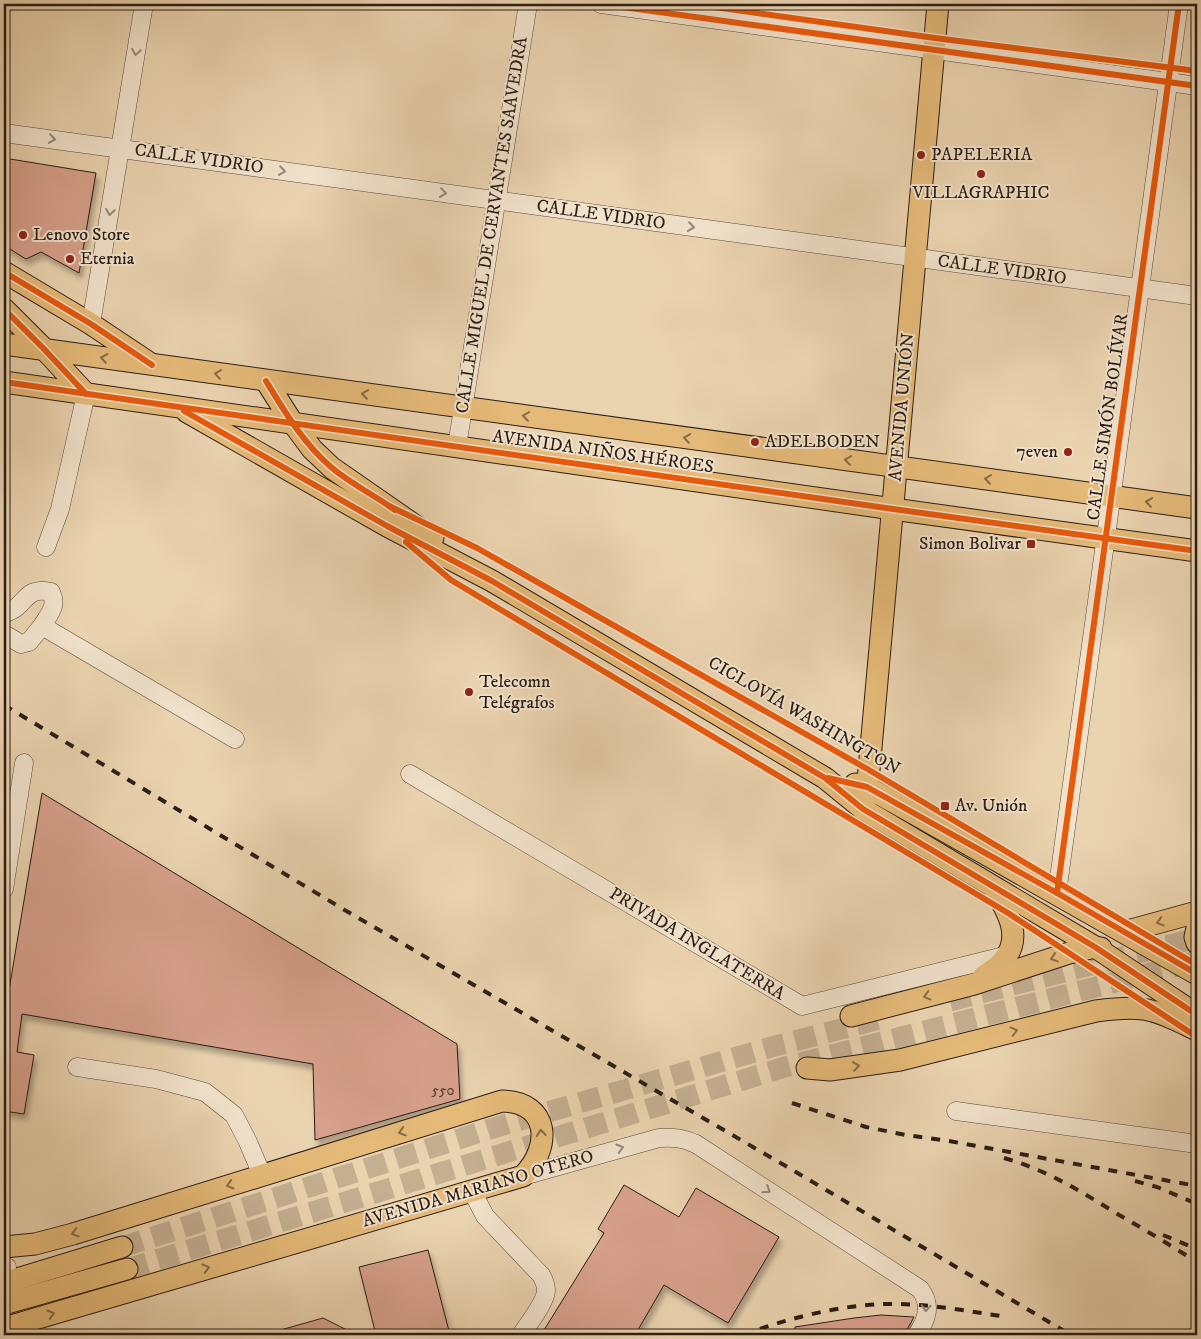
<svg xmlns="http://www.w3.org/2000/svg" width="1201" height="1339" font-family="'IM FELL DW Pica',serif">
<defs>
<filter id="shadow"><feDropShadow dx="3" dy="5.5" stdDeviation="2.5" flood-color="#0004"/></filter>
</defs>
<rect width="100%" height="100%" fill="#ead3af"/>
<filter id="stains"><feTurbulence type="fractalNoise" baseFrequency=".004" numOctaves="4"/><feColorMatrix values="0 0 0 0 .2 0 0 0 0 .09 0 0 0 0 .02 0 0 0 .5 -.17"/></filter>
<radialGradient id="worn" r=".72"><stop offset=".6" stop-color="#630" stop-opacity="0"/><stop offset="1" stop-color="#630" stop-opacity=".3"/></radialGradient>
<!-- building -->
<g fill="#d7a08b" stroke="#2a1d17" filter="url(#shadow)">
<polygon points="4,158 96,173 79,273 41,252 26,259 5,246 7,229 4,228"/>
<polygon points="42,793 457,1044 460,1099 315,1140 313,1064 22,1014 17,1052 34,1055 24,1114 4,1111 4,1020"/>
<polygon points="624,1185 679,1217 696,1188 779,1237 728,1323 664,1285 635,1335 541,1335 604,1233 598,1229"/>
<polygon points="428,1250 450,1335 376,1335 359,1267"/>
<polygon points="881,1315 914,1317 904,1335 795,1335 795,1327 854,1318"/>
<polygon points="323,1318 357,1335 277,1335 277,1331"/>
</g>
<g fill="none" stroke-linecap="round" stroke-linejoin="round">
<!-- major-tunnel -->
<g stroke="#c4af91" stroke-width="21" stroke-dasharray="21 11" stroke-linecap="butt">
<polyline points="950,1001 1197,938"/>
<polyline points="122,1247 493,1128 775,1046 880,1019"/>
<polyline points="127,1269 785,1067 1197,961"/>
</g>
<!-- minor casing -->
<g stroke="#5a4a3d" stroke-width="19">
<g id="minor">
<polyline points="601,4 1197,86"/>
<polyline points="4,133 1197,296"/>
<polyline points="91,324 144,4"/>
<polyline points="457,446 528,4"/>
<polyline points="46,547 60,509 86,394"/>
<path d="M4 613C26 609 23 585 51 592 58 606 49 614 42 626"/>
<polyline points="4,634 21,644 29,642 42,626 235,739"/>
<polyline points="410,774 802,1006 1008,955"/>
<polyline points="4,889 24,763"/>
<polyline points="1057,893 1179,4"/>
<polyline points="77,1067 156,1079 205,1092 234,1115 248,1142 262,1175"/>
<polyline points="956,1111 1197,1144"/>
<path d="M523 1176 659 1138C674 1137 683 1138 696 1144L920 1289C932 1305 927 1319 917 1335"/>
<path d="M472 1191 485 1216 541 1275C544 1280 546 1284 546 1290 546 1302 528 1324 521 1335"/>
<polyline points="4,1267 7,1267"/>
</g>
</g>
<!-- major casing -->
<g stroke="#2a1d17" stroke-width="23">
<g id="major">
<polyline points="4,272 91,324 148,362"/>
<polyline points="4,309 44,349 86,394"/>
<polyline points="4,344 1197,508"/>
<polyline points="266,381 292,422 312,449 332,468 433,538"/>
<polyline points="4,382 893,509 1197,551"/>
<polyline points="187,412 387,526 492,581 825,778 863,809 1095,947 1197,1015"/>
<polyline points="855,784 867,787 899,805 1197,974"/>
<polyline points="863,809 869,770 938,4"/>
<polyline points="1197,928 1195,937 1197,943"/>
<polyline points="1124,932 1197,912"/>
<path d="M984 976C990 972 998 967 1003 961 1024 937 1007 911 994 888"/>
<polyline points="851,1016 974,984 1069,953 1095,947 1101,948"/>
<path d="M807 1068 830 1070 900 1060 1096 1011C1111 1009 1127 1007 1143 1009 1162 1012 1180 1022 1197 1030"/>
<path d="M4 1247 35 1244 73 1234 502 1101C550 1102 552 1147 523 1176L4 1328"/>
<polyline points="4,1283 122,1247"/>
<polyline points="4,1304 127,1269"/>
</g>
</g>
<!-- minor -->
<use href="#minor" stroke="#f1e2cb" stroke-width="18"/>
<!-- major -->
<use href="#major" stroke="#e5ba78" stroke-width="21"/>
<!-- rail -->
<g stroke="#2a1d17" stroke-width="4" stroke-dasharray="9 9" stroke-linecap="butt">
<polyline points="4,705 343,909 784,1165 1071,1335"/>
<polyline points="792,1103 866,1127 906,1135 949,1141 1197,1186"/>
<path d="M1004 1158C1044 1169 1079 1190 1114 1212 1142 1228 1170 1245 1197 1262"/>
<polyline points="1135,1181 1157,1187 1197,1204"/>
<polyline points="1163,1235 1197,1249"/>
<path d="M743 1335C785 1319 840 1305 885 1304 926 1303 967 1311 1007 1317"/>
</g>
<!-- cycleway casing -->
<g stroke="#f1e2cb" stroke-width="9">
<g id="cycleway">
<polyline points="601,4 1197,86"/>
<polyline points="693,4 935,38 1197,71"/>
<polyline points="4,272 91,324 152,365"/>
<polyline points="4,309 44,349 86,394"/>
<path d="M266 381C285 412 303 443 331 467 351 484 374 495 395 510"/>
<polyline points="4,382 893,509 1197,551"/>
<polyline points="184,411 387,526 492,581 825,778 863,809 1095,947 1197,1015"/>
<polyline points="389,506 477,548 869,770 1197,965"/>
<polyline points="406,542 451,580 1008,913 1197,1037"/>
<polyline points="828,778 867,787 1057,893 1197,974"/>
<polyline points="1057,893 1179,4"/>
</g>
</g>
<!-- cycleway -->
<use href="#cycleway" stroke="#e8590c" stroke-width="6"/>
</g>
<!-- one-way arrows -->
<defs><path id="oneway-chevron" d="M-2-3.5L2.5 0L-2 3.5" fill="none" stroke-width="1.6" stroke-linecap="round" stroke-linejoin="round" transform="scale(1.25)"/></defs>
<g stroke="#97897a">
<use href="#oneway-chevron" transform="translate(136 52) rotate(99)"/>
<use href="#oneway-chevron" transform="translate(52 139) rotate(8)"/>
<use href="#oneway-chevron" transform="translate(282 171) rotate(8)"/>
<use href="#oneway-chevron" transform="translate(443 193) rotate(8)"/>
<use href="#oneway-chevron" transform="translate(110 212) rotate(99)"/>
<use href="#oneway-chevron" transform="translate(691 227) rotate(8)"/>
<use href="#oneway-chevron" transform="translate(620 1148) rotate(-16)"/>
<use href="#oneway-chevron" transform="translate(767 1190) rotate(33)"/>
<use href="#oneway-chevron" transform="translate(926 1308) rotate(94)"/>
</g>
<g stroke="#886c48">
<use href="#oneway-chevron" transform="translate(104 358) rotate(-171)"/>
<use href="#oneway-chevron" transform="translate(218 374) rotate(-172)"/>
<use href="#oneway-chevron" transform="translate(365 394) rotate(-172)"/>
<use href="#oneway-chevron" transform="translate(526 416) rotate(-172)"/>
<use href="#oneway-chevron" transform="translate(687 438) rotate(-172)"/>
<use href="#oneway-chevron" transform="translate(848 460) rotate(-172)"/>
<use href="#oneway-chevron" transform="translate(988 479) rotate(-172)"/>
<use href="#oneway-chevron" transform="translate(1149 502) rotate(-172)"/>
<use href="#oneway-chevron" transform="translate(1160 922) rotate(164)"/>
<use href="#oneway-chevron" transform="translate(1054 958) rotate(162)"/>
<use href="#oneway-chevron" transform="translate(927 996) rotate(165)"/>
<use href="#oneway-chevron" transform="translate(1014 1031) rotate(-14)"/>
<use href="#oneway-chevron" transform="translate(856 1066) rotate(-8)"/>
<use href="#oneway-chevron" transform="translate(402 1132) rotate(163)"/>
<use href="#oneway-chevron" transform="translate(541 1133) rotate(-96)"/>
<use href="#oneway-chevron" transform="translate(230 1185) rotate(163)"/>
<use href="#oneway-chevron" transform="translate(75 1233) rotate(164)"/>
<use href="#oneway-chevron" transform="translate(206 1268) rotate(-16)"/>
<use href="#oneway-chevron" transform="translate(51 1314) rotate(-16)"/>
</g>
<!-- markers -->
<g fill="#8f2418" stroke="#f1e2cb" stroke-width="2">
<circle cx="921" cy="155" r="5"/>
<circle cx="981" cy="174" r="5"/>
<circle cx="23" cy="235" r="5"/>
<circle cx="70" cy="259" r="5"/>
<circle cx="755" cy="442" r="5"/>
<circle cx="1068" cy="452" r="5"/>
<rect x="1026" y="539" width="10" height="10" rx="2.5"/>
<circle cx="469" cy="692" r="5"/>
<rect x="940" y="801" width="10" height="10" rx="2.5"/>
</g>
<g text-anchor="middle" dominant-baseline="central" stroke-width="4" stroke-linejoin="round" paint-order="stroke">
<!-- number labels -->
<g font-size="15" fill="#553e34">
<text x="443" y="1090">550</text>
</g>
<!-- poi labels -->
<g font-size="18" fill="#2a1d17" stroke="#f1e2cb" text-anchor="start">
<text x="931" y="155">PAPELERIA</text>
<text x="981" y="193" text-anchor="middle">VILLAGRAPHIC</text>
<text x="33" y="235">Lenovo Store</text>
<text x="80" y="259">Eternia</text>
<text x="765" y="442">ADELBODEN</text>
<text x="1058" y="452" text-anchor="end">7even</text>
<text x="1021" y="544" text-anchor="end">Simon Bolivar</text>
<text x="479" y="682">Telecomn<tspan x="479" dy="21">Telégrafos</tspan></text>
<text x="955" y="806">Av. Unión</text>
</g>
<!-- street labels -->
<g font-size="18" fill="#2a1d17" stroke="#f1e2cb">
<text transform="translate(199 159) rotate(8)">CALLE VIDRIO</text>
<text transform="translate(601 215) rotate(8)">CALLE VIDRIO</text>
<text transform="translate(492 225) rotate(-81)">CALLE MIGUEL DE CERVANTES SAAVEDRA</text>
<text transform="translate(1002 270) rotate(8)">CALLE VIDRIO</text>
<text transform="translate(902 407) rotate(-85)">AVENIDA UNIÓN</text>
<text transform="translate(1108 417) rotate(-82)">CALLE SIMÓN BOLÍVAR</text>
<text transform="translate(603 452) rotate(8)">AVENIDA NIÑOS HÉROES</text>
<text transform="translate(804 716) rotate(30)">CICLOVÍA WASHINGTON</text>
<text transform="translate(697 944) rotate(31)">PRIVADA INGLATERRA</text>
<text transform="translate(478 1189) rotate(-16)">AVENIDA MARIANO OTERO</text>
</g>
</g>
<!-- margin -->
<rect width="1201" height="1339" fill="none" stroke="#ead3af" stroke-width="20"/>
<rect x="5" y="5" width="1191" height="1329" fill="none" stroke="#2a1d17" stroke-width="2.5"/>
<rect x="10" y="10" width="1181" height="1319" fill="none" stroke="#2a1d17"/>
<rect width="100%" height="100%" filter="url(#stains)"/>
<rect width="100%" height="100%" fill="url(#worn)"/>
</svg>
